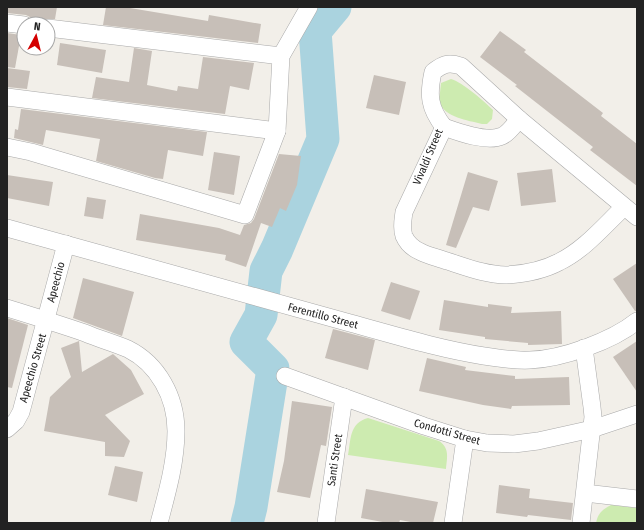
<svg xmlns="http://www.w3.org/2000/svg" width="644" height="530" font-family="'Fira Sans Condensed',sans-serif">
<rect width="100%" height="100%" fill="#f2efe9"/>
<!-- grass -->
<g fill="#cdebb0">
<path d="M451 79C462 82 484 101 493 110L492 119 487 124H482C467 120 446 118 439 102L441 83Z"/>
<path d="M368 418 439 441C450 448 447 458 446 469L348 455C351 440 349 423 368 418Z"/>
<path d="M611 505 637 508V523H596C598 513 602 510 611 505Z"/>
</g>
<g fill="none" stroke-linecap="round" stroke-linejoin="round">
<!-- river -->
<polyline stroke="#aad3df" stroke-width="33" points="247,523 251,507 273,369 246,342 261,315 266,271 277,249 323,139 315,31 335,7"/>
</g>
<!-- building -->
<g fill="#c7bfb8">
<polygon points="7,7 57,7 55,19 44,19 39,23 33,22 30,17 26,15 7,13"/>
<polygon points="106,7 124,7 208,21 209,15 261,24 258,43 103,25"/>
<polygon points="500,31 526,50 524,52 603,113 601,116 637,144 637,186 590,150 593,147 515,86 517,85 480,57"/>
<polygon points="7,33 21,35 15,68 7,67"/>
<polygon points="60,43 106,50 102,73 57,65"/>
<polygon points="134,48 152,51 147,85 177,91 178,86 198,89 203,57 254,63 249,90 230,86 225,114 92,98 96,77 129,82"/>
<polygon points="7,68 30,71 27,89 7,87"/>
<polygon points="374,75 406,82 399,115 366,108"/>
<polygon points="21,109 207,132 203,156 168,150 163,179 155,178 96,161 100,139 46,130 43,145 14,138 15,129 18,130"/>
<polygon points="214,152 240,156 234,195 208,190"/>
<polygon points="279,154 301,156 297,185 286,211 280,208 272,227 261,223 246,267 225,260 226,255 136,240 140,214 219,228 240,235 244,225 251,223 254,219"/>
<polygon points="552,169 556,202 521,206 517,173"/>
<polygon points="468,172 498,181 489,211 473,207 456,248 446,245"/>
<polygon points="7,175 53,182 49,206 7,198"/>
<polygon points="87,197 106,200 103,219 84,216"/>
<polygon points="637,263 637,311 635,311 613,279"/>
<polygon points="83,278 134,292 122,336 73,318"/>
<polygon points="391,282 420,291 410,320 381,311"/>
<polygon points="444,300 488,307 488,304 512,307 511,313 561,311 562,344 528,345 528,343 485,339 485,337 439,330"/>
<polygon points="7,318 28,325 12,388 7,387"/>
<polygon points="333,329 375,340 368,370 325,358"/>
<polygon points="79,341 82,372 113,354 131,370 144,394 105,415 130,441 124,457 105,456 105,442 44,431 50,397 71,377 61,348"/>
<polygon points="637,341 637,392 613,357"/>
<polygon points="427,358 466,367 465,370 515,376 515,379 569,377 570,405 512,406 511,409 483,405 419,391"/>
<polygon points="292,401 332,407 326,446 321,445 310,498 277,492 284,461"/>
<polygon points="115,466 143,472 137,502 108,495"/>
<polygon points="499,485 530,489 529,498 573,503 571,520 528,515 527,517 496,513"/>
<polygon points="366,489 438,502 433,523 416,523 400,520 399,523 388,523 361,518"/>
</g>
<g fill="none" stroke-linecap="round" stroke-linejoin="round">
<!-- minor casing -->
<g stroke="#a9a9a9" stroke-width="18">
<g id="minor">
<polyline points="7,23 24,25"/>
<polyline points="48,28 281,56"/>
<polyline points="7,97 277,131"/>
<path d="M444 127 404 212C403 220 401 228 404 236 407 243 414 249 421 252 429 256 439 258 447 261 466 267 486 275 506 275 523 274 544 270 559 262 584 250 604 226 624 207"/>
<path d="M444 127C429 108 428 95 433 72 443 64 448 62 461 66L519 119 637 217"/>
<path d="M444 127C458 132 487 143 502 136 509 133 514 125 519 119"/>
<polyline points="7,147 31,152 245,215 277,131 281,56 309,7"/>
<path d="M7 228C121 259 235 292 350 323 394 335 439 349 484 356 499 358 514 361 530 360 562 359 612 341 637 321"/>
<path d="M7 308C33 316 59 324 85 333 99 339 114 343 128 349 158 364 176 397 176 431 176 462 167 493 159 523"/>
<polyline points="285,376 424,426 465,439 487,443 514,444 538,441 592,429 637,414"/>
<polyline points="7,429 16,421 21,412 66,244"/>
<polyline points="585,493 637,499"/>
<polyline points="326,523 344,397"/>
<polyline points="453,523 465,439"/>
<polyline points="581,523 593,417 592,407 584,348"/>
</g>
</g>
<!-- minor -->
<use href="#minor" stroke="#fff" stroke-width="17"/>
</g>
<g text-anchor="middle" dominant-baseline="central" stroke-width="3.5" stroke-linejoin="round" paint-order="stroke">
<!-- street labels -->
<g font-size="11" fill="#222" stroke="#fff">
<text transform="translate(428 157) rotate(-67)">Vivaldi Street</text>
<text transform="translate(56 282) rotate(-75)">Apeechio</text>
<text transform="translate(323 316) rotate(15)">Ferentillo Street</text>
<text transform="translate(33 368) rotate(-74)">Apeechio Street</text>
<text transform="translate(447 432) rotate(16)">Condotti Street</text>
<text transform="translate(335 460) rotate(-82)">Santi Street</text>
</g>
</g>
<!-- border -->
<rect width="644" height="530" fill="none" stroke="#222222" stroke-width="16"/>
<!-- north arrow -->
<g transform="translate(36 36) rotate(7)"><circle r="19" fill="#ffffff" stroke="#a7a7a7"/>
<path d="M0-3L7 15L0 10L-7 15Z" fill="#d40000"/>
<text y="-6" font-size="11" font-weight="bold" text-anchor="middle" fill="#222222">N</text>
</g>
</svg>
